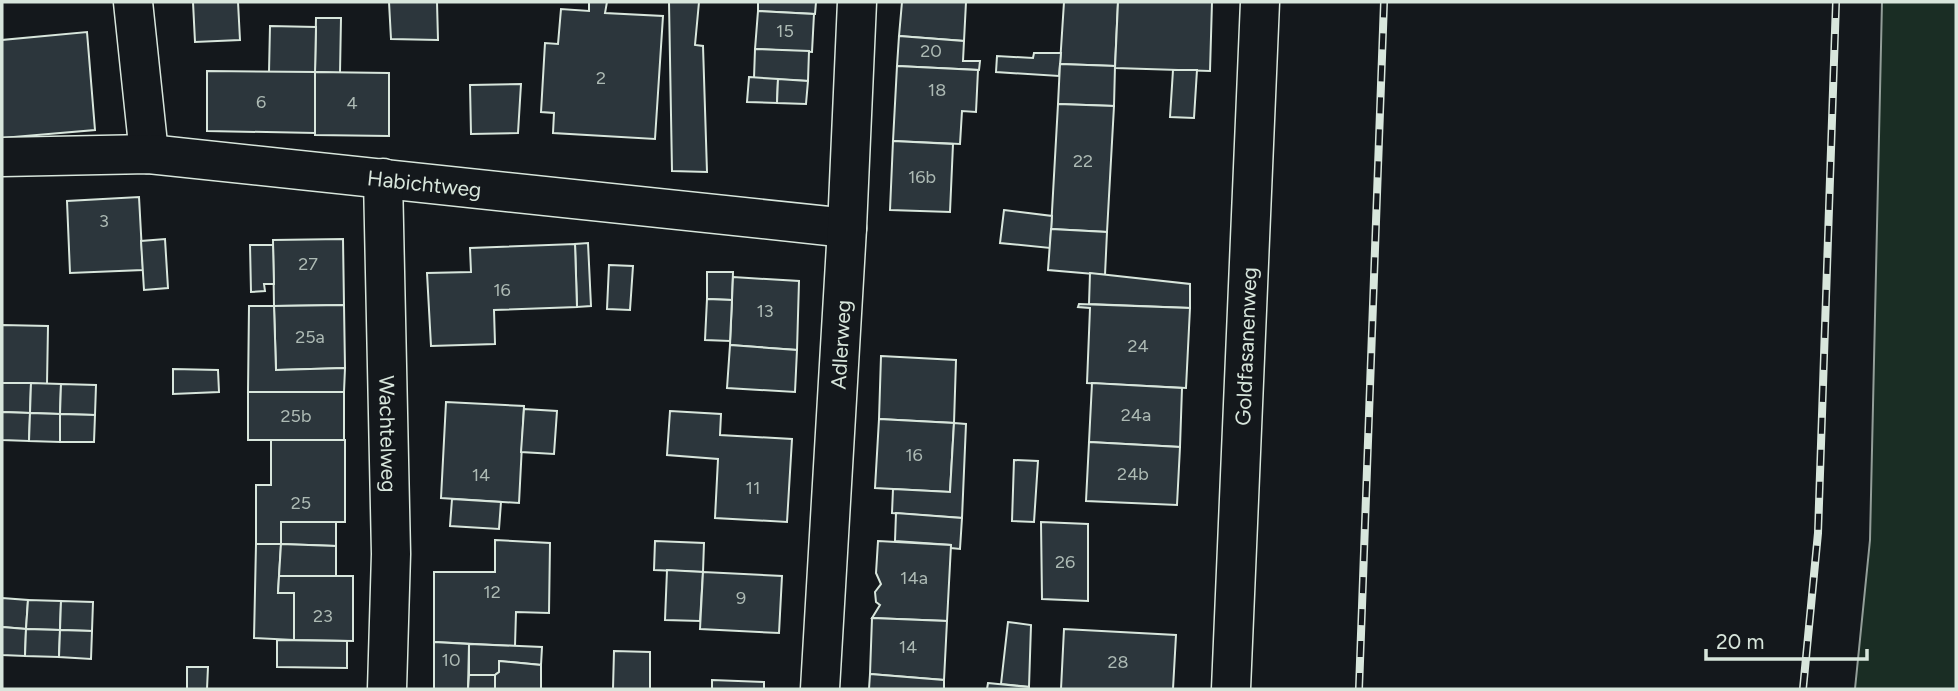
<svg xmlns="http://www.w3.org/2000/svg" width="1958" height="691" font-family="Figtree,sans-serif">
<rect width="100%" height="100%" fill="#14181c"/>
<!-- green -->
<polygon fill="#1a2d24" stroke="#939e99" stroke-width="2" points="1882,2 1956,2 1956,689 1855,689 1870,540"/>
<!-- building -->
<g fill="#2c363c" stroke="#d8e6dc" stroke-width="2">
<polygon points="193,2 238,2 240,40 195,42"/>
<polygon points="389,2 437,2 438,40 391,39"/>
<polygon points="589,2 607,2 605,13 663,16 655,139 553,133 554,113 541,112 545,43 558,44 561,9 589,11"/>
<polygon points="669,2 699,2 695,45 703,46 707,172 672,171"/>
<polygon points="758,2 816,2 815,14 758,11"/>
<polygon points="902,2 966,2 964,41 899,36"/>
<polygon points="1064,2 1118,2 1115,66 1060,64"/>
<polygon points="1118,2 1212,2 1210,71 1115,68"/>
<polygon points="758,11 814,14 812,52 755,49"/>
<polygon points="316,18 341,18 340,73 315,72"/>
<polygon points="270,26 316,27 315,72 269,72"/>
<polygon points="87,32 95,130 2,138 2,40"/>
<polygon points="899,36 964,41 963,61 980,61 979,70 897,66"/>
<polygon points="755,49 809,51 808,81 754,78"/>
<polygon points="1034,53 1061,53 1059,76 996,72 997,56 1033,58"/>
<polygon points="1060,64 1115,66 1114,106 1058,104"/>
<polygon points="897,66 978,70 976,112 962,111 960,144 893,141"/>
<polygon points="1173,70 1197,70 1194,118 1170,117"/>
<polygon points="207,71 315,72 315,133 207,131"/>
<polygon points="315,72 389,73 389,136 315,135"/>
<polygon points="749,77 778,79 777,103 747,102"/>
<polygon points="778,79 808,81 806,104 777,103"/>
<polygon points="521,84 518,133 471,134 470,85"/>
<polygon points="1058,104 1114,106 1107,232 1051,229"/>
<polygon points="893,141 953,144 950,212 890,210"/>
<polygon points="139,197 143,270 70,273 67,201"/>
<polygon points="1004,210 1052,216 1050,248 1000,243"/>
<polygon points="1051,229 1107,232 1105,275 1048,270"/>
<polygon points="165,239 168,288 144,290 141,241"/>
<polygon points="343,239 344,305 274,306 273,240"/>
<polygon points="588,243 591,306 577,307 575,244"/>
<polygon points="575,244 577,307 494,310 495,344 431,346 427,273 471,272 470,248"/>
<polygon points="250,245 273,245 274,284 264,284 265,291 251,292"/>
<polygon points="609,265 633,266 630,310 607,309"/>
<polygon points="707,272 733,272 732,300 707,299"/>
<polygon points="1090,273 1190,284 1190,308 1089,304"/>
<polygon points="733,277 799,281 797,350 730,345"/>
<polygon points="707,299 732,300 730,341 705,340"/>
<polygon points="1079,304 1190,308 1186,388 1087,383 1090,308 1078,307"/>
<polygon points="344,305 345,368 276,370 274,306"/>
<polygon points="249,306 274,306 276,370 345,368 344,392 248,392"/>
<polygon points="2,325 48,326 47,384 2,383"/>
<polygon points="730,345 797,350 795,392 727,388"/>
<polygon points="881,356 956,360 954,423 879,419"/>
<polygon points="173,369 218,370 219,392 173,394"/>
<polygon points="2,383 31,383 30,413 2,412"/>
<polygon points="31,383 61,384 60,414 30,413"/>
<polygon points="1092,383 1182,388 1180,447 1089,442"/>
<polygon points="61,384 96,385 95,415 60,414"/>
<rect x="248" y="392" width="96" height="48"/>
<polygon points="446,402 524,406 519,503 441,498"/>
<polygon points="524,409 557,411 554,454 521,452"/>
<polygon points="670,411 721,414 720,435 792,439 787,522 715,518 718,459 667,455"/>
<polygon points="2,412 30,413 29,441 2,440"/>
<polygon points="30,413 60,414 60,442 29,441"/>
<polygon points="60,414 95,415 94,442 60,442"/>
<polygon points="879,419 954,423 950,492 875,488"/>
<polygon points="954,423 966,424 962,518 892,513 893,489 950,492"/>
<polygon points="271,440 345,440 345,522 281,522 281,544 256,544 256,485 271,485"/>
<polygon points="1089,442 1180,447 1177,505 1086,501"/>
<polygon points="1014,460 1038,461 1034,522 1012,521"/>
<polygon points="452,499 501,502 499,529 450,526"/>
<polygon points="896,513 962,518 960,549 951,548 951,545 895,541"/>
<polygon points="281,522 336,522 336,546 281,544"/>
<polygon points="1041,522 1088,524 1088,601 1042,599"/>
<polygon points="495,540 550,543 549,613 516,612 515,646 434,642 434,572 495,572"/>
<polygon points="655,541 704,543 703,572 654,570"/>
<polygon points="878,541 951,545 947,621 872,618 880,605 876,602 875,592 881,584 876,573"/>
<polygon points="256,544 281,544 278,593 294,593 294,640 254,638"/>
<polygon points="281,544 336,546 336,576 279,576"/>
<polygon points="667,570 703,572 700,621 665,620"/>
<polygon points="703,572 782,576 779,633 700,629"/>
<polygon points="279,576 353,576 353,641 294,640 294,593 278,593"/>
<polygon points="2,598 28,600 26,629 2,627"/>
<polygon points="28,600 61,601 60,630 26,629"/>
<polygon points="61,601 93,602 92,631 60,630"/>
<polygon points="872,618 947,621 944,680 870,674"/>
<polygon points="1008,622 1031,625 1029,687 1001,684"/>
<polygon points="2,627 26,629 25,656 2,655"/>
<polygon points="26,629 60,630 59,657 25,656"/>
<polygon points="1064,629 1176,635 1173,689 1061,689"/>
<polygon points="60,630 92,631 91,659 59,657"/>
<polygon points="277,640 347,641 347,668 277,667"/>
<polygon points="434,642 469,644 468,689 434,689"/>
<polygon points="469,644 542,647 541,665 499,661 499,672 495,675 469,675"/>
<polygon points="614,651 650,652 650,689 613,689"/>
<polygon points="499,661 541,665 541,689 495,689 495,675 499,672"/>
<polygon points="187,667 208,667 207,689 187,689"/>
<polygon points="870,674 944,680 944,689 869,689"/>
<polygon points="469,675 495,675 495,689 468,689"/>
<polygon points="712,680 764,682 764,689 712,689"/>
<polygon points="988,683 1029,687 1029,689 987,689"/>
</g>
<g fill="none" stroke-linecap="round" stroke-linejoin="round">
<!-- minor casing -->
<g stroke="#d8e6dc" stroke-width="41">
<g id="minor">
<polyline points="133,2 149,154"/>
<path id="s1" d="M2 157 149 154 847 228"/>
<path id="s2" d="M383 178 391 554 387 689"/>
<path id="s3" d="M820 689 847 228 857 2"/>
<path id="s4" d="M1231 689 1260 2"/>
</g>
</g>
<!-- minor -->
<use href="#minor" stroke="#14181c" stroke-width="38"/>
<!-- rail casing -->
<g stroke="#d8e6dc" stroke-width="8">
<g id="rail">
<polyline points="1359,689 1384,2"/>
<polyline points="1803,689 1818,533 1836,2"/>
</g>
</g>
<!-- rail -->
<use href="#rail" stroke="#14181c" stroke-width="5" stroke-dasharray="16" stroke-linecap="butt"/>
</g>
<g text-anchor="middle" dominant-baseline="central" stroke-width="5" stroke-linejoin="round" paint-order="stroke">
<!-- number labels -->
<g font-size="18" fill="#adbab4">
<text x="785" y="31">15</text>
<text x="931" y="51">20</text>
<text x="601" y="78">2</text>
<text x="937" y="90">18</text>
<text x="261" y="102">6</text>
<text x="352" y="103">4</text>
<text x="1083" y="161">22</text>
<text x="922" y="177">16b</text>
<text x="104" y="221">3</text>
<text x="308" y="264">27</text>
<text x="502" y="290">16</text>
<text x="765" y="311">13</text>
<text x="310" y="337">25a</text>
<text x="1138" y="346">24</text>
<text x="1136" y="415">24a</text>
<text x="296" y="416">25b</text>
<text x="914" y="455">16</text>
<text x="1133" y="474">24b</text>
<text x="481" y="475">14</text>
<text x="753" y="488">11</text>
<text x="301" y="503">25</text>
<text x="1065" y="562">26</text>
<text x="914" y="578">14a</text>
<text x="492" y="592">12</text>
<text x="741" y="598">9</text>
<text x="323" y="616">23</text>
<text x="908" y="647">14</text>
<text x="451" y="660">10</text>
<text x="1118" y="662">28</text>
</g>
<!-- street labels -->
<g font-size="21" fill="#d8e6dc" stroke="#14181c">
<text stroke="none"><textPath href="#s1" startOffset="424">Habichtweg</textPath></text>
<text stroke="none"><textPath href="#s3" startOffset="345">Adlerweg</textPath></text>
<text stroke="none"><textPath href="#s4" startOffset="343">Goldfasanenweg</textPath></text>
<text stroke="none"><textPath href="#s2" startOffset="256">Wachtelweg</textPath></text>
</g>
</g>
<!-- border -->
<rect width="1958" height="691" fill="none" stroke="#d8e6dc" stroke-width="7"/>
<!-- scale -->
<path d="M1706 649v10h161v-10" fill="none" stroke="#d8e6dc" stroke-width="3.5"/>
<text x="1716" y="649" font-size="21" fill="#d8e6dc" stroke="#14181c" stroke-width="5" paint-order="stroke">20 m</text>
</svg>
